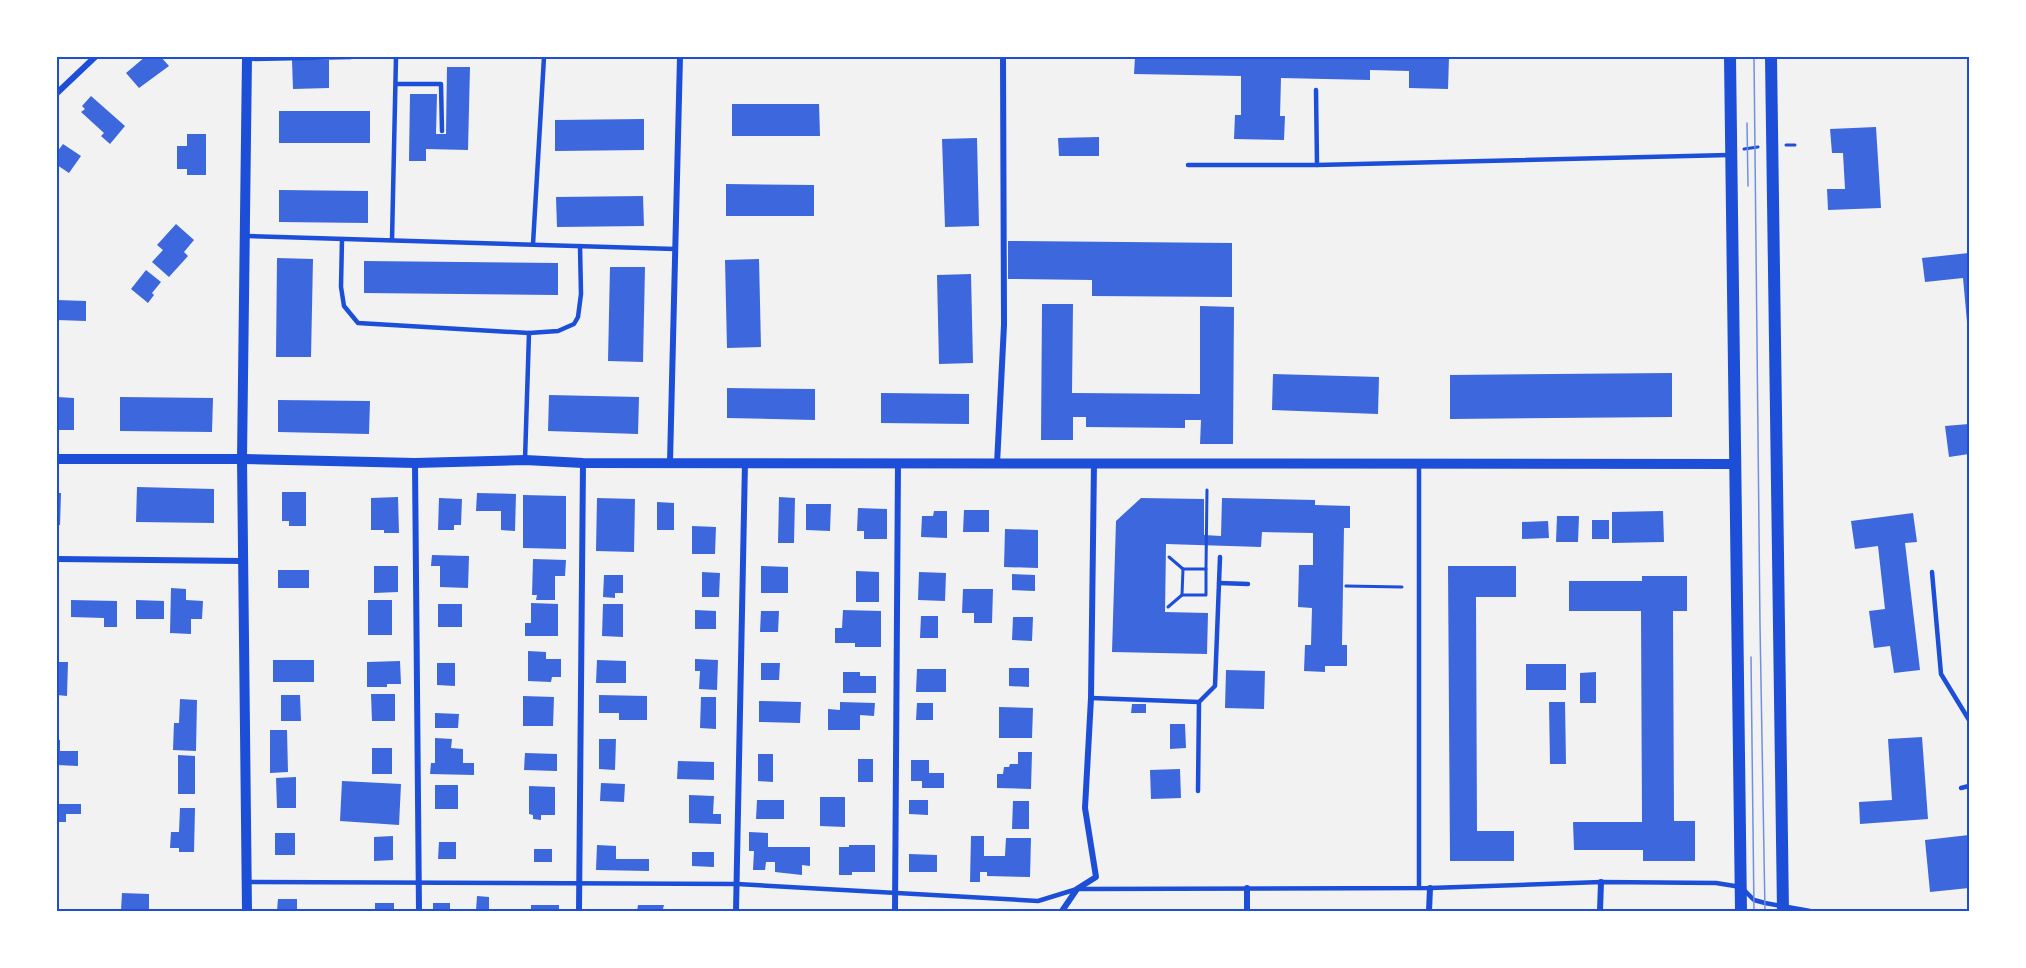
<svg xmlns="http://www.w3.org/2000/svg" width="2026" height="968" font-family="'DejaVu Sans',sans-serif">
<rect width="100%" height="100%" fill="#f2f2f2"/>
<!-- building -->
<g fill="#3d67dc">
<polygon points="145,57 161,57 169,66 139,88 126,73"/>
<polygon points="1135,57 1449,57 1448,89 1409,88 1409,71 1370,70 1370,80 1281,78 1280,116 1285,116 1284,140 1234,139 1235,115 1241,115 1241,76 1134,74"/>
<polygon points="292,60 329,60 329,88 293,89"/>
<polygon points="447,67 470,67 468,150 426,149 426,161 409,161 410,94 437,94 436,134 446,134"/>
<polygon points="91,96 125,126 110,144 101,136 104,133 81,112 85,109 82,106"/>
<polygon points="732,104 819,104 820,136 732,136"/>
<rect x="279" y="111" width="91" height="32"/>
<polygon points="644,119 644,150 555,151 555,120"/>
<polygon points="1876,127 1881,208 1828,210 1827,189 1845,189 1843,153 1832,153 1830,129"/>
<polygon points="187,134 206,134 206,175 187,175 187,169 177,169 177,146 187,146"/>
<polygon points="1099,137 1099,156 1059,156 1058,138"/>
<polygon points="977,138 979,226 945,227 942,139"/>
<polygon points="63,144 81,156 69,173 57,165 57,152"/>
<polygon points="726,184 814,185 814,216 726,216"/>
<polygon points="279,190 368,191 368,223 279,222"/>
<polygon points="643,196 644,226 557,227 556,197"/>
<polygon points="176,224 194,240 184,252 188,256 169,277 152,262 163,250 157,245"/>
<polygon points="1008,241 1232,243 1232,297 1092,296 1092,280 1008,279"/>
<polygon points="1969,253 1969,322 1967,322 1963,278 1925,282 1922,258"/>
<polygon points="277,258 313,259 311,357 276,357"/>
<polygon points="759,259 761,347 727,348 725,260"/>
<polygon points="364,261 558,263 558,295 364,293"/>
<polygon points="610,267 645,267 643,362 608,361"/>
<polygon points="146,270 161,282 152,293 154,295 148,303 131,289"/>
<polygon points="971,274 973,363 939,364 937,275"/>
<polygon points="57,300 86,301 86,321 57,320"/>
<polygon points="1042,304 1073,304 1072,393 1200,394 1200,306 1234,307 1233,444 1200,444 1201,420 1185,420 1185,428 1086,427 1086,417 1073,417 1073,440 1041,440"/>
<polygon points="1672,373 1672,417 1450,419 1450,375"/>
<polygon points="1273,374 1379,377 1378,414 1272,410"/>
<polygon points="727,388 815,389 815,420 727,418"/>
<polygon points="881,393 969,394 969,424 881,423"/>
<polygon points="549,395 639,397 638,434 548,431"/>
<polygon points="57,397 74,398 74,430 57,430"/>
<polygon points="120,397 213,398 212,432 120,431"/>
<polygon points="278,400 370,401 369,434 278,432"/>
<polygon points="1969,424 1969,454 1949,457 1945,426"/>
<polygon points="137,487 214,489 214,523 136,522"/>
<polygon points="282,492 306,492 306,526 289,526 289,521 282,521"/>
<polygon points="57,493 61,493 60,525 57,525"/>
<polygon points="477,493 516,494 515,531 501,530 501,511 476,511"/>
<polygon points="523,495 566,496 566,549 523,548"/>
<polygon points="398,497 399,533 384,533 384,530 371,530 371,498"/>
<polygon points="779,497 795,498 794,543 778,543"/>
<polygon points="439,498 462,499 461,525 454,525 454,530 438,530"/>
<polygon points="597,498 635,499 634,552 596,551"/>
<polygon points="1141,498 1204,499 1204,535 1221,536 1222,498 1315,500 1315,505 1350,506 1350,528 1344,528 1342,645 1347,645 1347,666 1325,666 1325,672 1304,671 1305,645 1311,645 1312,608 1298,607 1299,565 1313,565 1313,533 1262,532 1261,547 1166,544 1165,612 1208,613 1207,654 1112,652 1116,521"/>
<polygon points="657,502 674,503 674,530 657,530"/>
<polygon points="806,504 831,504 830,531 806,530"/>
<polygon points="858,508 887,509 887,539 864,539 864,531 857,531"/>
<polygon points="964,510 989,510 989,532 963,532"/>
<polygon points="934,511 947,511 947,538 921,537 922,516 933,516"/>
<polygon points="1663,511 1664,542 1612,543 1612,512"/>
<polygon points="1913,513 1917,542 1905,543 1920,670 1894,673 1890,646 1874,648 1869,611 1885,609 1878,546 1855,549 1851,521"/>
<polygon points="1557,516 1579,516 1578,542 1556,542"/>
<rect x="1592" y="520" width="17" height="19"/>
<polygon points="1548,521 1549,538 1522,539 1522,522"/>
<polygon points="692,526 716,527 715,554 692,554"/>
<polygon points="1005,529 1038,530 1038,568 1004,567"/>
<polygon points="432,555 469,556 468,588 440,587 440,566 431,566"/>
<polygon points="533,559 566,560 565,576 555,576 555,600 536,600 537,595 532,595"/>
<polygon points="374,566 398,566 398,592 374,593"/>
<polygon points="761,566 788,567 788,593 761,593"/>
<polygon points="1448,566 1516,566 1516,597 1476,597 1477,831 1514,831 1514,861 1450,861"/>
<rect x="278" y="570" width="31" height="18"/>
<polygon points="856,571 879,572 879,602 856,602"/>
<polygon points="702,572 720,573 719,597 702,597"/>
<polygon points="919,572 946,573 945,601 918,600"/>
<polygon points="1012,574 1035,575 1035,591 1012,590"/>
<polygon points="604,575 623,575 623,593 615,593 615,598 603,597"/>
<polygon points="1642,576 1687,576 1687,611 1673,611 1674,821 1695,821 1695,861 1643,861 1643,850 1574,850 1573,822 1642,822 1641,611 1569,611 1569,581 1642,581"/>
<polygon points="171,588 186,589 186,600 203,601 202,619 191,619 191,634 170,633"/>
<polygon points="963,589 993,589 992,623 974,623 974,613 962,613"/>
<polygon points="71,600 117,601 117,627 104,627 104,618 71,617"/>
<polygon points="136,600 164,601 164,619 136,619"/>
<rect x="368" y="600" width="24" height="35"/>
<polygon points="531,603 558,604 558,636 525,636 525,623 531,623"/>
<rect x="438" y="604" width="24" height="23"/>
<polygon points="603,604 623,604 623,637 602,636"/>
<polygon points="695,610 716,611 716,629 695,629"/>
<polygon points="843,610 881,611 881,647 855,647 855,643 835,643 835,628 842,628"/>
<polygon points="761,611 779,611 778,632 760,632"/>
<polygon points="921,616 938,616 938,638 920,638"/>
<polygon points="1013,617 1033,617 1032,641 1012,640"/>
<polygon points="528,651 546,652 546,659 561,659 561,677 552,677 551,682 528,681"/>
<polygon points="695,659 718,660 717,690 699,689 700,671 695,671"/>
<rect x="273" y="660" width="41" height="22"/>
<polygon points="597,660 626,661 626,683 596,683"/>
<polygon points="400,661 401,684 387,684 387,687 367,687 367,662"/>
<polygon points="58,662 68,662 67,696 57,695"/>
<polygon points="437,663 455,663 455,686 437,685"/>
<polygon points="761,663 780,663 779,680 761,680"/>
<rect x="1526" y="664" width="40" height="26"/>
<polygon points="1009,668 1029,668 1029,687 1009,686"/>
<polygon points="917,669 946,669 946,692 916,692"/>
<polygon points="1226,670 1265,671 1264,709 1225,708"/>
<polygon points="843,672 860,672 860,676 876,676 876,693 843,693"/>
<polygon points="1596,672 1596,703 1580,703 1580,673"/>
<polygon points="371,694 395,694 395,721 372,721"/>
<polygon points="281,695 300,695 301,721 281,721"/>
<polygon points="599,695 647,696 647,720 619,720 619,713 599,713"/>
<polygon points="523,696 554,697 553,726 523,726"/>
<polygon points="701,697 716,697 716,729 700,728"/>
<polygon points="180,699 197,700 196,751 173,750 174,723 179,723"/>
<polygon points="759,701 801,702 800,723 759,722"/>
<polygon points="840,702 875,703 874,716 860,715 860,730 828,730 828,709 840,710"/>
<polygon points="1549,702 1565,702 1566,764 1550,764"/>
<polygon points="917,703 933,703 933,720 916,720"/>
<polygon points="1132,704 1146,704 1146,713 1131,713"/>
<polygon points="999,707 1033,708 1032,738 999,738"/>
<polygon points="435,713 459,714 458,728 435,728"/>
<polygon points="1170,724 1185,724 1186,748 1170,749"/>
<polygon points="270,730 287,730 288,772 270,773"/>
<polygon points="1922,737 1928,819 1860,824 1859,802 1892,800 1888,739"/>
<polygon points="435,738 452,739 451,748 463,749 463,763 474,763 474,775 430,774 431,763 435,763"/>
<polygon points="599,739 616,739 615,770 599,769"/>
<polygon points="57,740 60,740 60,751 78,751 78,766 57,765"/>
<rect x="372" y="748" width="20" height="26"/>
<polygon points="1018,752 1032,752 1031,789 997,788 997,774 1003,774 1004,767 1009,767 1010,764 1018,764"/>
<polygon points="525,753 557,754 557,771 524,770"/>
<polygon points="758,754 773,754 773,782 758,781"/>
<polygon points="178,755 195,756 195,794 178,794"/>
<rect x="858" y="759" width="15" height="23"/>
<polygon points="911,760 929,760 929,773 944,773 944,788 922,788 922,781 911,781"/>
<polygon points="678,761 714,762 714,780 677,779"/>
<polygon points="1180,769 1181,798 1151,799 1150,770"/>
<polygon points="296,777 296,808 277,808 276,778"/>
<polygon points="342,781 401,784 399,825 340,821"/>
<polygon points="601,783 625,784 624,802 600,801"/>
<rect x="435" y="785" width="23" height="24"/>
<polygon points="529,786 555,787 555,815 541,815 541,820 533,819 533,815 529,814"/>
<polygon points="689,795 714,796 713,814 721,814 721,824 689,823"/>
<polygon points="820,797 845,797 845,827 820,826"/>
<polygon points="757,800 784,800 784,819 756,819"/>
<polygon points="909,800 928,800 928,815 909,814"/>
<polygon points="1013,801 1029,801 1029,829 1012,829"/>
<polygon points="57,804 81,804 81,814 66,814 66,822 57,822"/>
<polygon points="180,808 195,808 194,852 179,852 179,848 170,848 171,832 179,832"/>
<polygon points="749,832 768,833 768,847 810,847 810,866 802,865 802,875 775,872 775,862 766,862 765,870 753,870 754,851 749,851"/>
<rect x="275" y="833" width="20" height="22"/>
<polygon points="1969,835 1969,888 1930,892 1925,840"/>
<polygon points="393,836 393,860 374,861 374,837"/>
<polygon points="971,836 984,836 984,856 1005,856 1006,838 1031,838 1030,877 987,876 987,872 980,872 980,882 970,882"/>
<polygon points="439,842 456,842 456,859 438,859"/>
<polygon points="597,845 616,846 616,859 649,859 649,871 596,870"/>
<polygon points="849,845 875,845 875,872 852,872 852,875 839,875 839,847 849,847"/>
<rect x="534" y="849" width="18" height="13"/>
<polygon points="692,852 714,852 714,867 692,866"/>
<polygon points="909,854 937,855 937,872 909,872"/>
<polygon points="122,893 149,894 149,911 121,911"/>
<polygon points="477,896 489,897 489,911 476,911"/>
<polygon points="278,899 297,899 297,911 277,911"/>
<rect x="375" y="903" width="19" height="8"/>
<rect x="433" y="903" width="17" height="8"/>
<rect x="531" y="905" width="28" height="6"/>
<polygon points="638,905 664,905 663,909 677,909 676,911 637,911"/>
</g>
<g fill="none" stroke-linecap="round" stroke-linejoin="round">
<!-- path -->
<g stroke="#1d4ed8" stroke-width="3">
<polyline points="1786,145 1795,145"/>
<polyline points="1744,149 1758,147"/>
<polyline points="1169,557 1183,569"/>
<polygon points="1183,569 1206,569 1206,595 1182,595"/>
<polyline points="1206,569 1207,490"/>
<polyline points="1346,586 1402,587"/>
<polyline points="1168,607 1182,595"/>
</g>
<!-- service -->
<g stroke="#1d4ed8" stroke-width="4.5">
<polyline points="249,59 351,57"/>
<polyline points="396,84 441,84 442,131"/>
<polyline points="1316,90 1317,165"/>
<polyline points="1188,165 1317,165 1729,155"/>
<polyline points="246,236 675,249"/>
<polyline points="342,239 341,287 344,306 358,323 529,333 558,331 574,324 578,317 581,294 580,246"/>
<polyline points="392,240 396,57"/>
<polyline points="533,244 544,57"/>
<polyline points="525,460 529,333"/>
<polyline points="1419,465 1419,888"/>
<polyline points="1932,572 1941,674 1969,720"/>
<polyline points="1219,583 1248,584"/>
<polyline points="1091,698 1199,702"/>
<polyline points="1961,788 1969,786"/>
<polyline points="1198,791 1199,702 1215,686 1220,557"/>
<polyline points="248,882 737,884 1038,901 1077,889 1430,888 1601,882 1716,883 1741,887 1754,900 1765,903 1810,911"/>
</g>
<!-- minor -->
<g stroke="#1d4ed8" stroke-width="6">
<polyline points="57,93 95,57"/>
<polyline points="670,462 680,57"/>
<polyline points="415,463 419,911"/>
<polyline points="997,464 1004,325 1003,57"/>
<polyline points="57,559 243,561"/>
<polyline points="579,911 583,463"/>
<polyline points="736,911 745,462"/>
<polyline points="895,911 898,463"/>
<polyline points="1062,911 1077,889 1096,877 1085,808 1091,698 1094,463"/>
<polyline points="1247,911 1247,888"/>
<polyline points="1429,911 1430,888"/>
<polyline points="1600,911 1601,882"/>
</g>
<!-- tertiary -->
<g stroke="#1d4ed8" stroke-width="10">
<polyline points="247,57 242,459 247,911"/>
<polyline points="57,459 242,459 415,463 525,460 583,463 1736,464"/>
</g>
<!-- secondary -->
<g stroke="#1d4ed8" stroke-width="12">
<polyline points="1730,57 1741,911"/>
<polyline points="1771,57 1783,911"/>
</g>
<!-- tram -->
<g stroke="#7290e2" stroke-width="1.5">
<polyline points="1754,57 1760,625 1765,911"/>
<polyline points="1747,123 1748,186"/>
<polyline points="1751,657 1754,911"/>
</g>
</g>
<!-- border -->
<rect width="2026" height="968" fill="none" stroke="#ffffff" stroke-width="117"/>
<rect x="58" y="58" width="1910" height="852" fill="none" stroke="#1d4ed8" stroke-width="2"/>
</svg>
